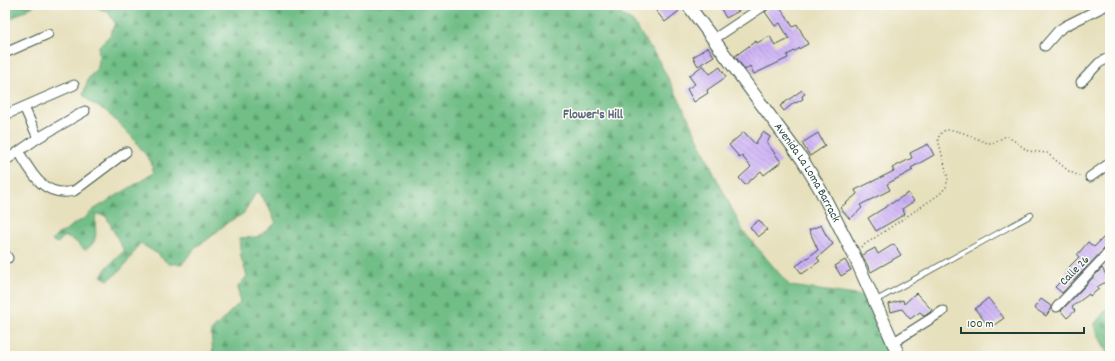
<svg xmlns="http://www.w3.org/2000/svg" width="1115" height="361" font-family="Dekko,sans-serif">
<defs>
<pattern id="forest-firs" width="22" height="20" patternUnits="userSpaceOnUse"><rect width="22" height="20" fill="#71be87"/><path d="M5 1l3.5 6h-7zM16 11l3.5 6h-7z" fill="#5c9c6f"/></pattern>
<pattern id="building-back-hatch" width="6" height="6" patternUnits="userSpaceOnUse"><rect width="6" height="6" fill="#cbaff5"/><path d="M-1 5l2 2M0 0l6 6M5-1l2 2" fill="none" stroke="#a490c7"/></pattern>
</defs>
<rect width="100%" height="100%" fill="#fdfcf7"/>
<filter id="ink" filterUnits="userSpaceOnUse"><feTurbulence type="fractalNoise" baseFrequency=".025" numOctaves="2"/><feDisplacementMap in="SourceGraphic" scale="8" xChannelSelector="R" yChannelSelector="G"/><feConvolveMatrix kernelMatrix="1 2 1 2 8 2 1 2 1" color-interpolation-filters="sRGB"/></filter>
<filter id="wash" filterUnits="userSpaceOnUse"><feTurbulence type="fractalNoise" baseFrequency=".012" numOctaves="4" result="noise"/><feDisplacementMap in="SourceGraphic" scale="16" xChannelSelector="R" yChannelSelector="G"/><feGaussianBlur stdDeviation="0.9" result="paint"/><feColorMatrix in="noise" values="0 0 0 0 0 0 0 0 0 0 0 0 0 0 0 0 0 1.4 0 .05"/><feComposite in="paint" operator="in"/></filter>
<g filter="url(#wash)">
<rect width="100%" height="100%" fill="#e7e0bd"/>
<!-- forest -->
<g fill="url(#forest-firs)" stroke="#487e5e">
<polygon points="5,5 35,5 5,22"/>
<path d="M100 5H607L633 22 659 61 684 109 714 173 743 231 790 286 864 296 889 356H215L213 354 211 331 240 302 238 287 247 276 241 257 239 238 258 237 276 223 268 206 257 191 243 214 228 222 207 240 197 246 182 264H169L156 253 140 243C130 258 124 270 108 280L101 276 109 265 124 251 106 216 96 214C93 229 102 240 85 250L75 241 64 236 58 243 52 241 58 234 66 231 74 224 85 218 93 210 154 173 151 162 133 138 106 111 91 103 83 95 88 79 98 67 99 46 110 35 115 23 108 12 98 8Z"/>
<polygon points="1110,305 1110,356 1108,356 1094,325"/>
</g>
<g id="blocks">
<!-- building -->
<g fill="url(#building-back-hatch)">
<polygon points="664,5 674,5 679,11 665,22 656,11"/>
<polygon points="727,5 735,5 739,11 726,18 721,9"/>
<polygon points="773,5 779,5 793,27 797,24 808,44 787,55 788,58 754,74 750,66 745,70 735,56 756,41 757,43 770,36 775,46 789,39 780,23 775,26 765,12"/>
<polygon points="708,47 714,56 698,66 693,57"/>
<polygon points="703,65 710,74 720,67 726,77 707,90 708,93 694,102 687,89 695,84 689,76"/>
<polygon points="802,90 805,94 802,96 803,99 796,103 795,102 784,111 780,106"/>
<polygon points="744,132 755,144 763,132 770,137 767,143 781,162 764,175 761,171 745,185 739,178 751,167 742,156 740,158 729,145"/>
<polygon points="818,133 825,146 810,156 802,143"/>
<polygon points="928,144 934,155 911,168 913,170 887,184 890,190 860,205 862,208 850,219 840,208 857,194 855,190 894,171 892,168 912,158 910,153"/>
<polygon points="908,193 914,201 902,209 905,214 876,231 868,218"/>
<polygon points="759,220 767,230 758,237 750,227"/>
<polygon points="821,225 826,235 833,244 817,258 820,261 802,274 796,266 818,250 809,230"/>
<polygon points="1105,236 1110,241 1110,245 1106,247 1062,293 1055,287 1068,274 1065,271 1079,257 1077,255 1088,242 1094,247"/>
<polygon points="894,244 901,255 871,272 862,255 875,248 878,254"/>
<polygon points="845,260 851,270 841,276 835,266"/>
<polygon points="1102,268 1109,280 1097,287 1099,289 1090,296 1089,294 1072,307 1075,311 1067,318 1061,311"/>
<polygon points="916,293 932,310 929,313 924,316 920,312 910,319 902,309 891,312 889,304 903,300 904,304"/>
<polygon points="988,298 1004,318 990,328 975,309"/>
<polygon points="1041,299 1051,306 1051,309 1046,316 1034,308"/>
</g>
</g>
</g>
<g filter="url(#ink)">
<use href="#blocks" fill-opacity="0" stroke="#3d5549" stroke-width="1"/>
<g fill="none" stroke-linecap="round" stroke-linejoin="round">
<!-- lane casing -->
<g stroke="#3d5549" stroke-width="6">
<polyline id="lane" points="875,301 1031,215"/>
</g>
<!-- street casing -->
<g stroke="#3d5549" stroke-width="11">
<g id="street">
<polyline points="714,39 765,5"/>
<polyline points="1045,46 1058,31 1065,26 1107,5"/>
<polyline points="5,53 48,34"/>
<polyline points="1081,82 1099,63 1110,57"/>
<polyline points="24,107 38,138"/>
<polyline points="5,115 74,85"/>
<path d="M19 152C32 174 44 198 74 191L126 152"/>
<polyline points="5,161 38,138 85,111"/>
<polyline points="1090,177 1110,163"/>
<polyline points="5,254 8,258"/>
<polyline points="1057,307 1110,251"/>
<polyline points="894,342 943,311"/>
</g>
</g>
<!-- secondary casing -->
<g stroke="#3d5549" stroke-width="14">
<g id="secondary">
<path id="s1" d="M688 5 802 159 820 189 853 253 899 356"/>
</g>
</g>
<!-- path -->
<path stroke="#3d5549" stroke-width="1.5" stroke-dasharray="1 3" stroke-linecap="butt" d="M861 247 940 194 946 187 948 178 938 139C939 137 939 135 941 133 950 123 977 140 988 143H993L1006 136 1016 142 1028 151 1047 153 1070 172 1082 177"/>
<!-- lane -->
<use href="#lane" stroke="#fff" stroke-width="4.5"/>
<!-- street -->
<use href="#street" stroke="#fff" stroke-width="9"/>
<!-- secondary -->
<use href="#secondary" stroke="#fff" stroke-width="12"/>
</g>
</g>
<g text-anchor="middle" dominant-baseline="central" stroke-width="3" stroke-linejoin="round" paint-order="stroke">
<!-- street labels -->
<g font-size="12" fill="#1f3d34" stroke="#fdfcf7">
<text stroke="none"><textPath href="#s1" startOffset="206">Avenida La Loma Barrack</textPath></text>
<text transform="translate(1075 271) rotate(-45)">Calle 26</text>
</g>
<!-- neighbourhood labels -->
<g font-size="13" font-weight="bold" fill="#5b6578" stroke="#fdfcf7">
<text x="593" y="115">Flower's Hill</text>
</g>
</g>
<!-- margin -->
<rect width="1115" height="361" fill="none" stroke="#fdfcf7" stroke-width="20"/>
<!-- scale -->
<path d="M961 327v6h123v-6" fill="none" stroke="#1f3d34" stroke-width="2"/>
<text x="967" y="327" font-size="12" fill="#1f3d34" stroke="#fdfcf7" stroke-width="3" paint-order="stroke">100 m</text>
</svg>
